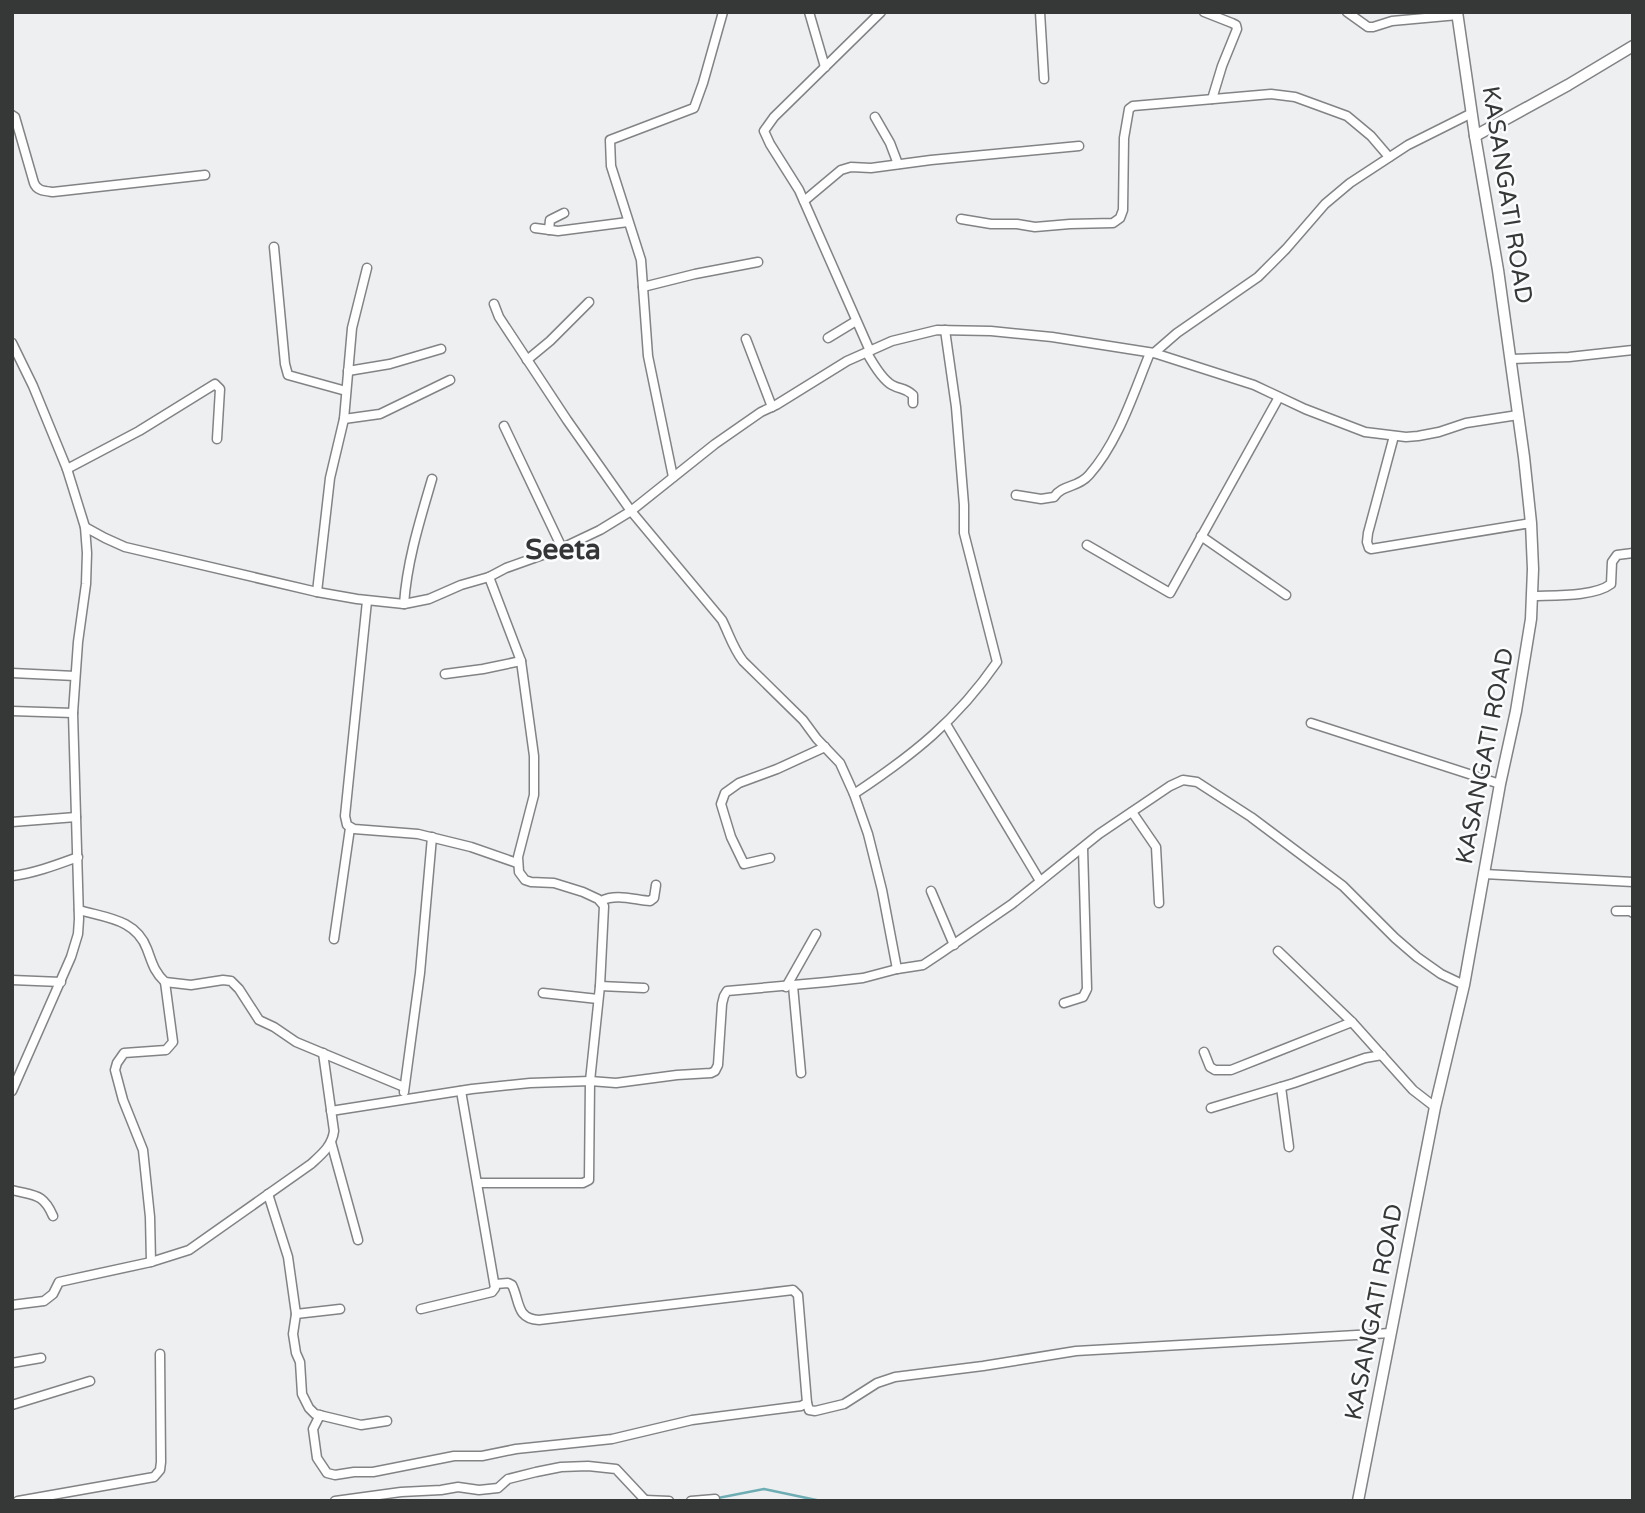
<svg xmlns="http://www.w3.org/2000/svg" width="1645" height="1513" font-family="'Varela Round',sans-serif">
<rect width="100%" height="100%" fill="#edeff1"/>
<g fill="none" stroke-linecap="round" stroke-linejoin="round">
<!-- stream -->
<polyline stroke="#6fadb4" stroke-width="2.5" points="718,1498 764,1489 821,1501"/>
<!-- minor casing -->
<g stroke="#828385" stroke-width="11">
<g id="minor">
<polyline points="809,12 825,67"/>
<polyline points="1040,12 1044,79"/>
<polyline points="1204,12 1232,23 1236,25 1237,29 1222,66 1212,99"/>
<polyline points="1347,12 1368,27 1373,27 1392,21 1458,15"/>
<path d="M12 115 15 117 34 183C37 191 45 191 53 192L205 175"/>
<polyline points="875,117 890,143 898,164"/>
<polyline points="804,201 841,170 851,167 871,168 931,160 1079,146"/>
<polyline points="961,219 991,224 1017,224 1035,227 1070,224 1113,223 1120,218 1123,210 1124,138 1129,109 1133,106 1271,94 1295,97 1347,116 1371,136 1389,157"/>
<polyline points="535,228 558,231 628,222"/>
<polyline points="549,230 550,220 564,213"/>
<polyline points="274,247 285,364 288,375 346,391"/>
<polyline points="643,287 695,274 758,262"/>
<path d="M494 304 499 317 567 420 631 511 722 620C729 634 733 648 743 661L803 720 817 739 840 763 854 794 868 834 882 890 897 969 923 965 941 953 1012 904 1099 834 1170 786 1183 780 1197 782 1251 817 1343 886 1395 938 1417 957 1441 974 1464 985"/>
<polyline points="828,338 856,321"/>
<polyline points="746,339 772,407"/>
<polyline points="12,343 33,386 67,469 85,527 87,553 86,584 78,642 73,713 79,919 78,934 71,957 12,1091"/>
<polyline points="870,351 799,190 770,144 764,131 774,117 881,12"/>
<path d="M867 353C872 362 883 380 892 385 901 390 904 387 913 395V403"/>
<polyline points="1154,353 1177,333 1258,277 1286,249 1325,204 1350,183 1408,145 1472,113"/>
<polyline points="1511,359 1569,357 1633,350"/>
<polyline points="527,360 550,341 589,302"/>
<polyline points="348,371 390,364 441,349"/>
<polyline points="344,419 380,414 450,380"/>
<polyline points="504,426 562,548"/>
<polyline points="1394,436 1368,533 1367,542 1369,548 1371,549 1531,523"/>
<polyline points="67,469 139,431 215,384 220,389 217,439"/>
<polyline points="673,477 648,356 641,260 611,166 610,140 694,108 703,83 723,12"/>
<path d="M1016 495 1041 499 1054 497C1063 484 1078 488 1089 475 1119 441 1133 394 1150 353"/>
<polyline points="85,527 105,538 125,547 317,592 357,599 404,604 429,599 461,585 489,577 506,568 562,548 600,530 631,511 715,444 761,412 776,405 847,361 892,341 937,330 991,331 1052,337 1154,353 1254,385 1305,409 1365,432 1406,437 1418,436 1439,432 1466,423 1518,415"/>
<polyline points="1201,536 1286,595"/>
<polyline points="1087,545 1170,593 1279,397"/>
<polyline points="317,592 330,478 344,419 352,328 367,268"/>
<path d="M1532 596C1553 595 1594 597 1611 584L1612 562 1617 555 1633 553"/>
<polyline points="367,601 345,816 347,825 354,829 418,834 471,847 517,863"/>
<path d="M404 604C407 561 420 520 432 479"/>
<polyline points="12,673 75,676"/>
<polyline points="445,674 483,669 521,661"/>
<polyline points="12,711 73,713"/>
<polyline points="1311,723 1500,784"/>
<polyline points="946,724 1040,881"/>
<path d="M854 794C913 755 957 720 997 662L964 533V505L956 407 945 330"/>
<polyline points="1132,812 1156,847 1159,903"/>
<polyline points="12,822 76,817"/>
<polyline points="770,858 744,864 731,837 721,804 725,793 739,783 777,769 825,747"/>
<polyline points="1484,874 1633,882"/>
<path d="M12 876C35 873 56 865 78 857"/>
<polyline points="931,891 954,945"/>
<path d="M601 901C616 893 635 900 650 901L654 898 656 885"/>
<path d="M79 910C106 918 136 919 147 949 152 962 154 972 165 982L191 985 223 980 231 981 239 989 259 1020 274 1027 296 1042 404 1087"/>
<polyline points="1616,911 1630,911 1633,913"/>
<polyline points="334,939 350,828"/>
<polyline points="1278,951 1352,1022 1413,1090 1435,1107"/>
<polyline points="12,980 61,982"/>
<polyline points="600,986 644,988"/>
<polyline points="793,986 801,1073"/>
<polyline points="786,987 816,934"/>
<polyline points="543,993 598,999"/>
<polyline points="1064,1003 1083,997 1087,989 1083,848"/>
<polyline points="1204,1052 1210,1067 1215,1070 1231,1070 1352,1022"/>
<polyline points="1281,1087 1289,1147"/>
<polyline points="404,1092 420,973 432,837"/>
<polyline points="1211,1108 1294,1083 1365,1058 1382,1055"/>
<polyline points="331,1111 472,1089 530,1083 590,1081 616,1083 677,1075 711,1073 715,1071 718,1065 722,1004 724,996 727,991 827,982 863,978 897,969"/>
<polyline points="331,1142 358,1240"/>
<polyline points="478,1183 583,1183 589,1180 590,1081 600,986 604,906 598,899 583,892 554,883 531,882 525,880 519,872 518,857 534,795 534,756 521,661 489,577"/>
<path d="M12 1190C35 1196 43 1193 53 1216"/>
<polyline points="268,1194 288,1257 296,1314 340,1309"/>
<polyline points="151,1262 150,1217 143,1150 123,1100 115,1070 117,1063 124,1053 166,1050 173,1042 165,982"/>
<path d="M496 1284 508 1283 512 1285C520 1301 516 1319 539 1320L793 1290 798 1295 807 1403 809 1410 815 1411 844 1404 877 1383 895 1377 983 1366 1076 1351 1391 1333"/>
<path d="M12 1305 44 1301 53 1294 59 1282 151 1262 189 1250 311 1164C322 1154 332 1146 334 1131L323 1053"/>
<polyline points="421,1309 492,1292 495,1288 461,1091"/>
<polyline points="296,1314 293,1334 296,1353 300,1362 302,1394 309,1408 315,1414 361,1425 387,1421"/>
<polyline points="12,1363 41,1358"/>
<polyline points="12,1405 90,1381"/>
<polyline points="320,1415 313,1429 317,1458 327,1473 335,1475 354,1472 373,1472 454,1456 482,1456 516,1449 612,1439 692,1420 801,1406 807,1403"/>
<polyline points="645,1500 669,1501"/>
<polyline points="18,1501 154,1477 160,1470 161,1462 160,1354"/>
<polyline points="335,1501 401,1492 441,1490 458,1487 479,1490 498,1488 508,1479 536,1472 561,1467 588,1466 616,1469 646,1501"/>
<polyline points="691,1501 715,1499"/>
</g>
</g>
<!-- tertiary casing -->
<g stroke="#828385" stroke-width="13">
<g id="tertiary">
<polyline points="1475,136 1568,85 1633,46"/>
<polyline points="1358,1501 1435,1107 1464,985 1500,784 1516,711 1531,619 1533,569 1531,523 1524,457 1498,270 1475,136 1457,12"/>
</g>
</g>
<!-- minor -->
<use href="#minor" stroke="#fff" stroke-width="8"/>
<!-- tertiary -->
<use href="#tertiary" stroke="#fff" stroke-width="10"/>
</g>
<g text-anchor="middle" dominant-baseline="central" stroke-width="5" stroke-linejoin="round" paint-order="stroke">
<!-- street labels -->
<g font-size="24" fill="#363737" stroke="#fbfcfe">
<text transform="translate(1507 195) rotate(81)">KASANGATI ROAD</text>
<text transform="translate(1485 756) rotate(-79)">KASANGATI ROAD</text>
<text transform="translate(1374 1312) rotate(-79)">KASANGATI ROAD</text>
</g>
<!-- quarter labels -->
<g font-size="28" font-weight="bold" fill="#343536" stroke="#fbfcfe">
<text x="563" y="550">Seeta</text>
</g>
</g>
<!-- border -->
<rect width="1645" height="1513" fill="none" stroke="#363737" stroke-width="28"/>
</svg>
